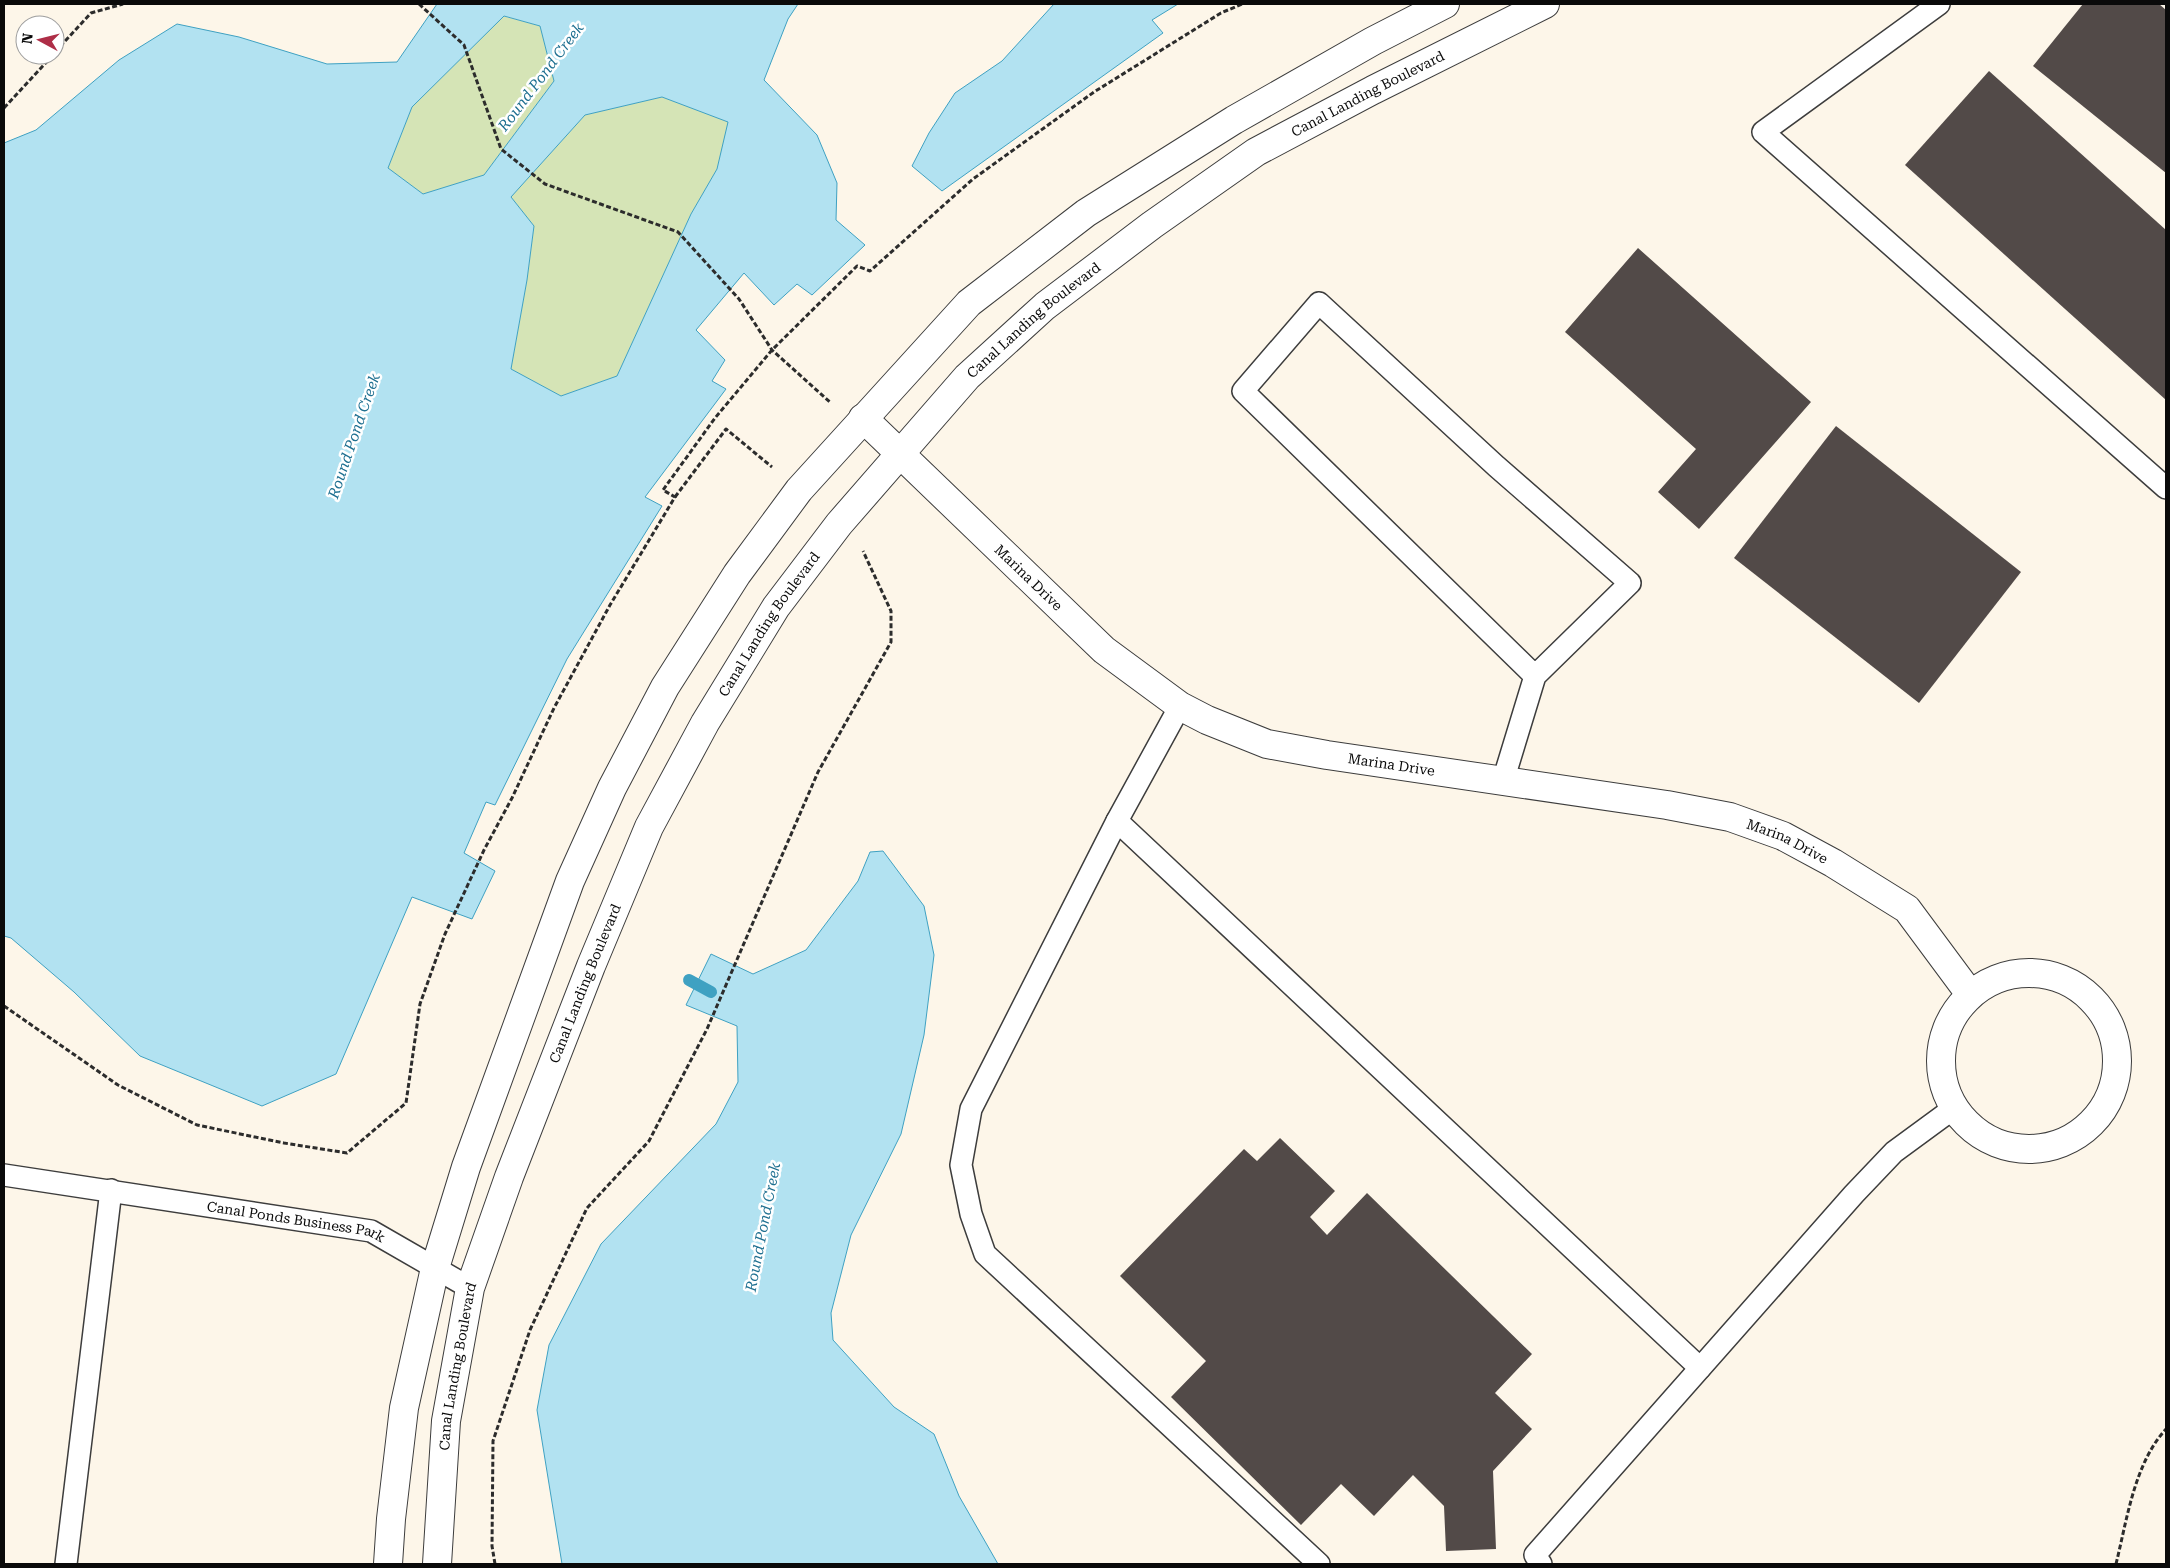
<svg xmlns="http://www.w3.org/2000/svg" width="2170" height="1568" font-family="'Roboto Serif',serif">
<rect width="100%" height="100%" fill="#fdf6e9"/>
<!-- green -->
<g fill="#d5e4b6">
<polygon points="503,16 540,26 554,81 484,175 423,194 388,168 412,107"/>
<polygon points="662,97 729,122 717,169 691,214 617,376 561,396 511,369 527,280 534,226 511,197 585,115"/>
</g>
<!-- water -->
<g fill="#b2e2f1" stroke="#3fa1c2" fill-rule="evenodd">
<path d="M437 4H798L788 19 764 80 817 135 837 183 836 220 865 245 812 295 797 284 774 305 744 273 696 330 725 360 712 381 726 389 645 497 662 506 567 659 495 805 486 802 464 853 495 871 472 919 412 897 336 1074 262 1106 140 1056 74 992 11 938 4 936V143L36 130 119 60 177 24 239 37 327 64 397 62ZM504 16 540 26 554 81 484 175 423 194 388 168 412 107ZM662 97 728 122 717 169 691 214 617 376 561 396 511 369 527 280 534 226 511 197 585 115Z"/>
<polygon points="1054,4 1178,4 1152,20 1163,33 942,191 912,166 929,133 955,93 1002,61"/>
<polygon points="883,851 924,906 934,955 924,1035 901,1134 851,1235 831,1313 833,1340 894,1407 934,1434 959,1496 998,1564 562,1564 537,1410 549,1345 601,1244 716,1124 738,1082 737,1026 686,1005 711,954 753,974 806,950 858,881 870,852"/>
</g>
<g fill="none" stroke-linecap="round" stroke-linejoin="round">
<!-- stream -->
<polyline stroke="#3fa1c2" stroke-width="12" points="689,980 711,992"/>
</g>
<!-- building -->
<g fill="#524a48">
<polygon points="2083,4 2159,4 2166,10 2166,173 2033,66"/>
<polygon points="1989,71 2166,230 2166,400 1905,165"/>
<polygon points="1638,248 1811,402 1699,529 1658,492 1696,449 1565,332"/>
<polygon points="1836,426 2021,572 1919,703 1734,558"/>
<polygon points="1280,1138 1335,1191 1310,1217 1327,1235 1367,1193 1532,1354 1495,1393 1532,1429 1493,1471 1496,1549 1446,1551 1444,1506 1413,1475 1374,1516 1341,1484 1301,1525 1171,1397 1206,1361 1120,1276 1244,1149 1257,1161"/>
</g>
<g fill="none" stroke-linecap="round" stroke-linejoin="round">
<!-- service casing -->
<g stroke="#3d3d3d" stroke-width="24">
<g id="service">
<polyline points="1939,4 1763,132 2166,488"/>
<polyline points="1180,706 1117,821 1700,1368"/>
<polyline points="1503,781 1535,676 1630,583 1496,466 1319,303 1243,391 1535,676"/>
<polyline points="1117,821 971,1109 961,1165 971,1214 985,1254 1319,1564"/>
<path id="s1" d="M4 1175 371 1231 470 1288"/>
<polyline points="66,1564 111,1190"/>
<polyline points="1541,1564 1535,1555 1854,1194 1894,1152 1954,1108"/>
</g>
</g>
<!-- minor casing -->
<g stroke="#3d3d3d" stroke-width="30">
<g id="minor">
<path id="s2" d="M863 418 1104 650 1180 706 1207 720 1267 744 1327 755 1667 805 1730 817 1783 836 1833 863 1907 909 1970 994"/>
<circle cx="2029" cy="1061" r="88"/>
<polyline points="388,1564 391,1519 404,1408 435,1268 466,1167 570,881 612,788 665,687 737,574 799,490 969,303 1086,213 1234,120 1373,41 1445,4"/>
<path id="s3" d="M437 1564 446 1421 470 1288 509 1177 591 966 649 827 705 723 776 607 839 524 967 377 1045 306 1152 225 1256 152 1373 90 1545 4"/>
</g>
</g>
<!-- path -->
<g stroke="#2c2c2c" stroke-width="3" stroke-dasharray="5 2.5" stroke-linecap="butt">
<polyline points="419,4 464,45 501,149 545,184 678,232 739,299 772,350 831,403"/>
<polyline points="55,52 91,13 123,4"/>
<polyline points="4,108 53,55"/>
<polyline points="675,497 726,429 772,467"/>
<polyline points="4,1006 118,1085 197,1125 284,1143 347,1153 406,1103 420,1004 445,934 484,850 512,798 554,708 610,605 675,497 663,490 715,418 772,350 857,266 870,271 973,179 1094,92 1221,13 1242,4"/>
<polyline points="495,1564 492,1546 493,1441 530,1330 587,1208 649,1141 707,1029 818,772 891,642 891,611 863,551"/>
<path d="M2116 1564C2127 1520 2134 1464 2166 1429"/>
</g>
<!-- service -->
<use href="#service" stroke="#fff" stroke-width="21"/>
<!-- minor -->
<use href="#minor" stroke="#fff" stroke-width="28"/>
</g>
<g text-anchor="middle" dominant-baseline="central" stroke-width="5" stroke-linejoin="round" paint-order="stroke">
<!-- street labels -->
<g font-size="14" fill="#0a0a0a" stroke="#fff">
<text stroke="none"><textPath href="#s3" startOffset="1819">Canal Landing Boulevard</textPath></text>
<text stroke="none"><textPath href="#s3" startOffset="1414">Canal Landing Boulevard</textPath></text>
<text stroke="none"><textPath href="#s2" startOffset="230">Marina Drive</textPath></text>
<text stroke="none"><textPath href="#s3" startOffset="1009">Canal Landing Boulevard</textPath></text>
<text stroke="none"><textPath href="#s2" startOffset="650">Marina Drive</textPath></text>
<text stroke="none"><textPath href="#s2" startOffset="1055">Marina Drive</textPath></text>
<text stroke="none"><textPath href="#s3" startOffset="604">Canal Landing Boulevard</textPath></text>
<text stroke="none"><textPath href="#s1" startOffset="296">Canal Ponds Business Park</textPath></text>
<text stroke="none"><textPath href="#s3" startOffset="199">Canal Landing Boulevard</textPath></text>
</g>
<!-- water labels -->
<g font-size="15" font-style="italic" fill="#1f7091" stroke="#fff">
<text transform="translate(541 77) rotate(-53)">Round Pond Creek</text>
<text transform="translate(354 436) rotate(-71)">Round Pond Creek</text>
<text transform="translate(763 1227) rotate(-79)">Round Pond Creek</text>
</g>
</g>
<!-- border -->
<rect width="2170" height="1568" fill="none" stroke="#0a0a0a" stroke-width="10"/>
<!-- north arrow -->
<g transform="translate(40 40) rotate(277)"><circle r="24" fill="#ffffff" stroke="#9d9d9d"/>
<path d="M0-4L9 19L0 12L-9 19Z" fill="#ae2e47"/>
<text y="-8" font-size="14" font-weight="bold" text-anchor="middle" fill="#0a0a0a">N</text>
</g>
</svg>
